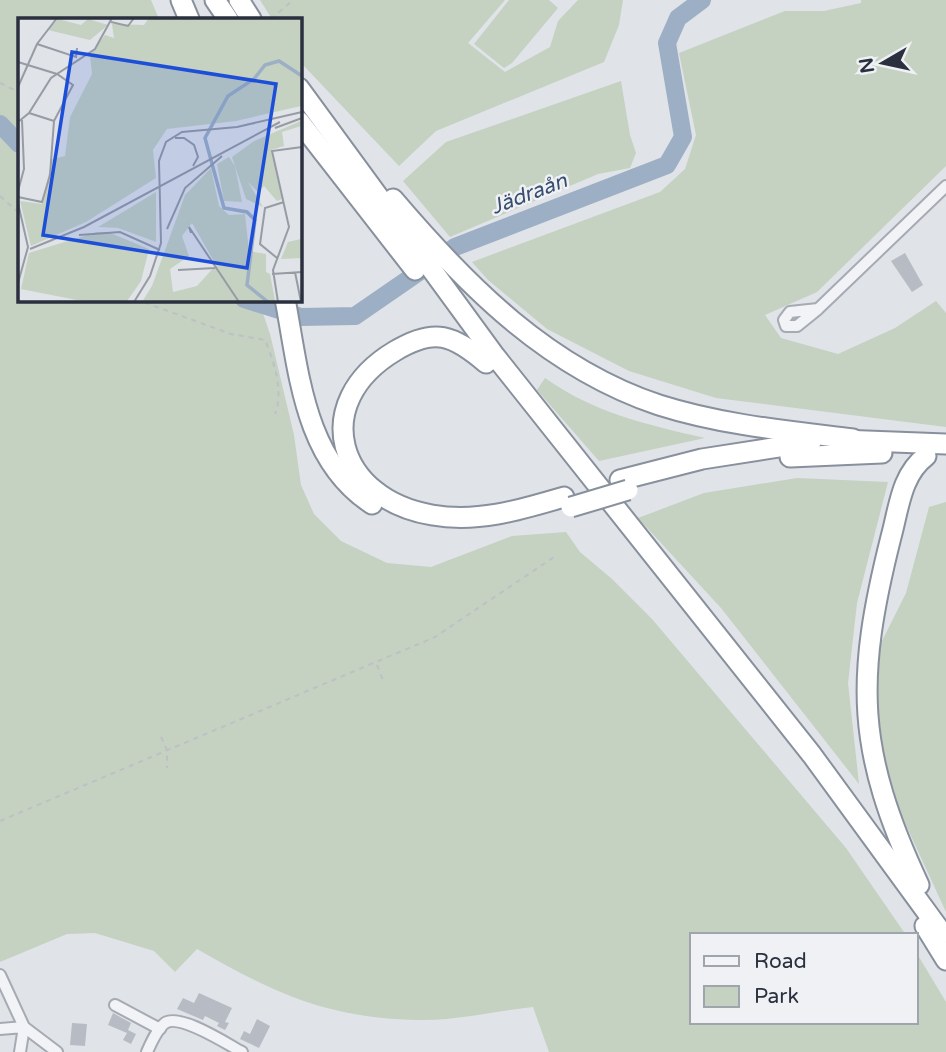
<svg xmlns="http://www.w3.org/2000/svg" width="946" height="1052" font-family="'Varela Round',sans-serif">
<rect width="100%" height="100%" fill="#e0e3e8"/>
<!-- green -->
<g fill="#c5d1c1">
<path d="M0 0H151L159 19H19V299H258L270 334 294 435 301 485 314 514 341 541 387 563 431 567 512 536 566 532 580 552 612 579 652 619 846 848 906 935H692V1022H916V952L946 1002V1052H549L533 1007C496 1011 455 1021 417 1020 326 1018 274 993 197 949L175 972 154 951 95 933 67 934 0 962Z"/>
<polygon points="260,0 505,0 468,43 505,72 550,47 558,21 578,0 623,0 619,25 604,62 436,131 399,166 303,65 299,60 299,19 272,19"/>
<polygon points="509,0 549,0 558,8 512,63 504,68 474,44"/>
<polygon points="861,0 946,0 946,166 817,292 765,315 781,338 838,354 895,328 936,301 946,313 946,427 716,398 629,371 547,329 488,280 472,262 660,192 685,169 696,135 679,53 785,11 824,11 861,3"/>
<polygon points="621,81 630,135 636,153 630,168 598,174 450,237 403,181 446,142"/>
<path d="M545 378C594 413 648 425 705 438L599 461 537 390Z"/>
<polygon points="797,478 888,482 857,603 848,683 859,784 721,608 638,518 704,493"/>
<polygon points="946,502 946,912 888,786 875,728 878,649 906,593 929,507"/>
</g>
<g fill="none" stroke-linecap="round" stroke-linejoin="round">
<!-- river -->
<g stroke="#9dafc5" stroke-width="18">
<polyline points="0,124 19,144"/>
<polyline points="244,299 301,317 355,316 455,247 667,165 683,137 667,43 678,18 702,0"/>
</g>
</g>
<!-- building -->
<g fill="#b7bcc4">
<polygon points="905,253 923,285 912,292 891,261"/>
<polygon points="199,993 232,1008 225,1022 229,1023 225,1030 217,1026 219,1023 205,1016 203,1020 177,1009 183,998 194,1003"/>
<polygon points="113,1013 131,1023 128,1030 136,1034 131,1044 123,1040 127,1033 108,1025"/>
<polygon points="257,1019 270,1026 259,1048 240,1039 244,1031 250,1034"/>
<polygon points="72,1023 87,1024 85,1046 70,1045"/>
</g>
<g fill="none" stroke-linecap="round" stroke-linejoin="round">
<!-- street casing -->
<g stroke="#a6aab2" stroke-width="14">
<g id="street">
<polyline points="818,309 790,312 784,320 786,326 797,326 818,309 946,186"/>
<polyline points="0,975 24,1027 57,1052"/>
<polyline points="115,1005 160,1029"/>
<polyline points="0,1029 24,1027 20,1052"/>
<path d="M147 1052C151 1043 157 1029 165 1023 180 1013 227 1044 242 1052"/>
</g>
</g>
<!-- highway casing -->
<g stroke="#88909d" stroke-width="23">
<g id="highway">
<polyline points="181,0 189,19"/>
<polyline points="215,0 228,19"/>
<polyline points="239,0 251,19"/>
<polyline points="299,88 495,356 812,755 942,933"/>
<polyline points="299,121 415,270"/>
<path d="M393 199C467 286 548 368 659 405 722 425 788 431 853 439"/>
<path d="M285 299C299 372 304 460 372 504"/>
<path d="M486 363C453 335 435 327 395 351 308 403 337 499 432 515 478 523 520 510 564 497"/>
<polyline points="841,440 946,444"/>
<polyline points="790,457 882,453"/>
<polyline points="620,480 702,459 811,442"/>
<path d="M919 885C856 750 855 680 891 537 899 508 901 475 926 456"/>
<polyline points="925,926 946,960"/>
</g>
</g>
<!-- path -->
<g stroke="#bec0c6" stroke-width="2" stroke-dasharray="5 5" stroke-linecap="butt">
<polyline points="271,19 293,0"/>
<polyline points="0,83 19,92"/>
<polyline points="0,196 19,213"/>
<path d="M135 299 231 334 265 340C274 362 284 391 275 414"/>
<polyline points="377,665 384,683"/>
<polyline points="161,737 167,750 167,768"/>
<polyline points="0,821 435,637 554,557"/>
</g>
<!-- street -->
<use href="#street" stroke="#f2f3f6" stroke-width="10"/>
<!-- highway -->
<use href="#highway" stroke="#fff" stroke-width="19"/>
<!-- highway-bridge casing -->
<g stroke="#88909d" stroke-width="23" stroke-linecap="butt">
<polyline id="highway-bridge" points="571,507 628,490"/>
</g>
<!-- highway-bridge -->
<use href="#highway-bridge" stroke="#fff" stroke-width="19"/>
</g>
<g text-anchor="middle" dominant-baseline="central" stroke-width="5" stroke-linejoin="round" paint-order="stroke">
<!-- water labels -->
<g font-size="21" font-style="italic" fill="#374e6e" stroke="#eff1f5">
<text transform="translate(529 194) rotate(-21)">Jädraån</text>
</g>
</g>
<!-- overview -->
<g transform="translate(18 18)">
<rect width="284" height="284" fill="#e0e3e8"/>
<path d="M131 0H283V88L218 103 149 111 135 132 138 160 68 204 13 228 2 183 24 186 34 141 47 138 52 99 74 56 72 37 87 17 96 20 94 6 126 7ZM40 1 63 7 70 1 90 7 72 22 30 12ZM283 103V108L264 114 266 128 253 132 264 181 259 183 246 168 240 174 230 164 245 189 228 181 214 139 236 123ZM211 139 217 148 224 184 206 183 199 146ZM193 150 201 188 211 197 227 196 231 233 248 236V254L252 256 257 283 124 284 134 268 167 177ZM174 205 198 247 179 268 155 274 152 251 171 238 164 218ZM138 174V224L100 210 80 209ZM79 214H90L131 231 123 263 109 283H64L3 271 11 235ZM283 221V240L263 241 270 224Z" fill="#c5d1c1" fill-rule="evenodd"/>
<path fill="none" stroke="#9dafc5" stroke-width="3.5" d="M250 284 229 267 237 202 229 194 206 190 187 120 210 78 236 61 247 47 261 43 284 58"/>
<path fill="none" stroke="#979ba4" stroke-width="2" d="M93 4 110 8 116 0M19 26 58 39 59 30M0 44 39 56 55 67 36 103 32 157 24 184 0 179M0 69 19 26 39 0M11 95 36 103M0 104 11 95 33 60 77 31 94 0M257 110 284 100M157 120H166L176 127 180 139 175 148M0 173 6 151 4 102M0 185 10 229 0 265M149 211 167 170 204 138M173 215 171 209 221 284M61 217 102 214 142 232M12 231 66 209 262 104M259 240 242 226 247 190 266 184M160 252 197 250M277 254 283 284M254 256 284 254M116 284 132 258 143 225 141 143 148 124 164 114 219 109 284 94M260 284 255 252 271 209 254 133 284 129"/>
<path fill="#1d4ed8" fill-opacity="0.15" stroke="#1d4ed8" stroke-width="3.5" d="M54 34 258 66 229 250 25 217Z"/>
<rect width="284" height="284" fill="none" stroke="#2a303e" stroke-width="3.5"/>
</g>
<!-- legend -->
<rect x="690" y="933" width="228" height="91" fill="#eff1f5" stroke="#a0a4ac" stroke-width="2"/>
<rect x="704" y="956" width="35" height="10" fill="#f2f3f6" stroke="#a0a4ac" stroke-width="2"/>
<text x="754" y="968" font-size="21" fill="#2a303e">Road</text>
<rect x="704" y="986" width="35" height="21" fill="#c5d1c1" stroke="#a0a4ac" stroke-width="2"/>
<text x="754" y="1003" font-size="21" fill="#2a303e">Park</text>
<!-- north arrow -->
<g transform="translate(883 63) rotate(261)" stroke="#eff1f5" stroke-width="5" paint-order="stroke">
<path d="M0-5L12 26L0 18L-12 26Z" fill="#2a303e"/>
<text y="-10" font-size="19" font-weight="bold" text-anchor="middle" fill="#2a303e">N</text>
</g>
</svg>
